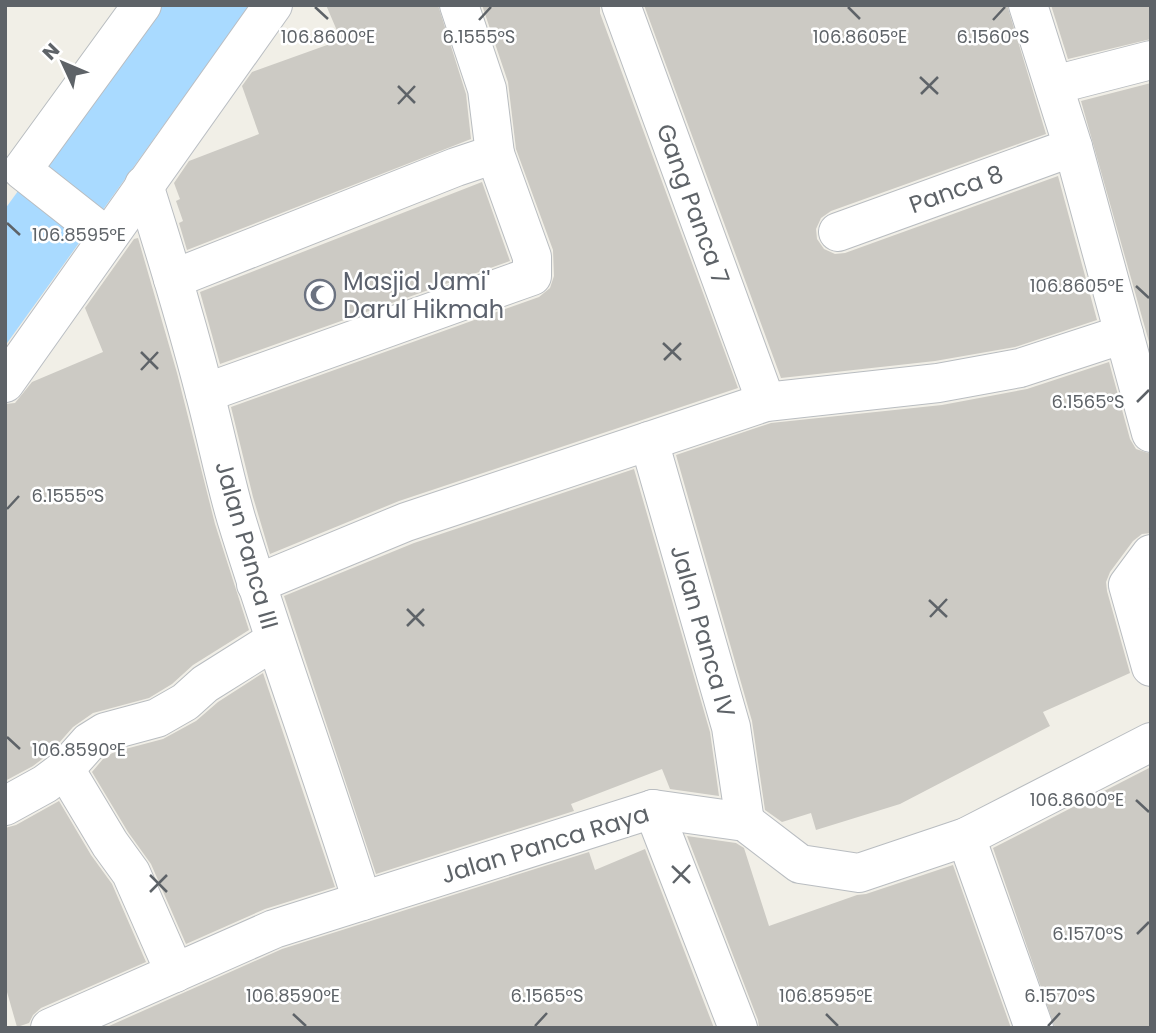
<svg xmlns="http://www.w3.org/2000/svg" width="1156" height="1033" font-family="Poppins,sans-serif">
<rect width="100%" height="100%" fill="#f1efe7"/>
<!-- water -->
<polygon fill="#a9daff" points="153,5 250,5 5,346 5,209"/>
<!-- building -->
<g fill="#cccac4">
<polygon points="326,5 438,5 466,94 471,139 187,250 179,223 183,221 176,201 180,199 174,183 189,161 259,134 242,86 252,72 341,40"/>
<polygon points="482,5 600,5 600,13 738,388 399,501 270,554 253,497 231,407 539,297 550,288 554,276 553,250 516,149 508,82"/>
<polygon points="644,5 1007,5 1046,134 831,211 821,218 816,229 817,239 824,249 835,254 845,253 1058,176 1097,320 1015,347 935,361 781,378"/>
<polygon points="1051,5 1151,5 1151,39 1068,59"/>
<polygon points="1151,83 1151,349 1081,101"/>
<polygon points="482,182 510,261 220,364 200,292"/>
<polygon points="138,238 177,373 215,524 249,630 193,665 172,684 149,698 93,713 73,727 50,753 33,766 5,781 5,404 15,403 32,382 103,352 85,308 134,239"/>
<polygon points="1109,362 1130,439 1136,449 1151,454 1151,533 1142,534 1133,541 1110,572 1106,582 1107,591 1130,673 1043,712 1050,726 900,804 816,830 811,813 782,822 765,810 752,721 676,455 771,423 942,405 1027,389"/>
<polygon points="634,469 710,732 719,796 670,789 662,769 571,804 574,811 376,874 284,596 414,543"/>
<polygon points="263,673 335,887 265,909 186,944 151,864 128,832 92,772 103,759 114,752 163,739 196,721 218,702"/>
<polygon points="1151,767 1151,1028 1055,1028 993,848"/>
<polygon points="59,801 91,855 112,884 146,962 41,1008 33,1015 29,1023 17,1027 5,985 5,828 16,825"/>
<polygon points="687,836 736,843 744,848 769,926 857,895 866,894 953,865 1011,1028 759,1028 758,1020"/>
<polygon points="645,849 714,1028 110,1028 109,1026 282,949 589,852 595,870"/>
</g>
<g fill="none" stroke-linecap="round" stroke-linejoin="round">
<!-- street casing -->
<g stroke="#b9bdc1" stroke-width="40">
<g id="street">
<polyline points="621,5 766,402"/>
<polyline points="1028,5 1073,147 1151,433"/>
<polyline points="1054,85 1151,60"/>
<path d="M144 185C166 254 187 324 205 394 216 435 224 477 236 518 275 646 322 772 362 901"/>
<polyline points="838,232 1073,147"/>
<polyline points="107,237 22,170 142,5"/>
<polyline points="173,279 456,167 495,154 487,89 459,5"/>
<polyline points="205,393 532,276 532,257 495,154"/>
<polyline points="649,441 731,727 745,822"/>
<polyline points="1151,554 1128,585 1151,667"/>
<polyline points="256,584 406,522 766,402 938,383 1020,368 1124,334"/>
<polyline points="65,769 110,844 131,873 175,973"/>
<polyline points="5,806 45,784 65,769 89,742 105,732 157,718 185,702 205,684 275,640"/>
<polyline points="653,809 738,1028"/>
<polyline points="966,837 1034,1028"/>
<polyline points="50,1028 274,929 653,809 745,822 800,864 859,873 966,837 1151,742"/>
</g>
</g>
<!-- secondary casing -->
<g stroke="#babec3" stroke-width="40">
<polyline id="secondary" points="5,383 273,5"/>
</g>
<!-- street -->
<use href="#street" stroke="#fff" stroke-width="38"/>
<!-- secondary -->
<use href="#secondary" stroke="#fff" stroke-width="38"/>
</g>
<!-- ticks -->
<path fill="none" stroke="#5e6368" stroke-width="2.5" d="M315 7 328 19M848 7 860 19M479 20 491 7M993 20 1005 7M920 77 938 94M398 86 415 103M921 94 938 77M398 104 415 86M7 223 20 235M1136 286 1149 298M663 343 681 360M141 352 158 369M664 360 681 343M141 370 158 352M1137 402 1149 390M7 509 19 496M929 600 947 617M407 609 424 626M930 617 947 599M407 626 424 609M7 737 20 749M1136 800 1149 812M672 866 690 883M150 875 167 892M673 883 690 865M150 892 167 875M1137 934 1149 922M293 1014 306 1026M826 1014 838 1026M535 1026 547 1013M1048 1026 1060 1013"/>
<!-- icons -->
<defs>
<g id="mosque-ring" transform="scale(1.575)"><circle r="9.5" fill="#fff" stroke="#6b7280" stroke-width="1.5"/><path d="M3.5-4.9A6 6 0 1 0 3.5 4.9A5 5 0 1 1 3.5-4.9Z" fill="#6b7280"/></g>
</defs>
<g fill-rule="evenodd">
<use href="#mosque-ring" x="320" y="295"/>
</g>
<g text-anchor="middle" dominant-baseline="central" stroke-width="5" stroke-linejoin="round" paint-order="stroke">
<!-- street labels -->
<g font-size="24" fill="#5e6368" stroke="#fff">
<text transform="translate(956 189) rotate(-20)">Panca 8</text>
<text transform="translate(693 204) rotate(70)">Gang Panca 7</text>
<text transform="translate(247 545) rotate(74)">Jalan Panca III</text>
<text transform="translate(703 631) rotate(74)">Jalan Panca IV</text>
<text transform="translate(545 844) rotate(-17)">Jalan Panca Raya</text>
</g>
<!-- worship labels -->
<g font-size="24" fill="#5b616d" stroke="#fff" text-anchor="start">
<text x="343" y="281">Masjid Jami'<tspan x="343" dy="28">Darul Hikmah</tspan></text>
</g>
</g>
<g font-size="18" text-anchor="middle" fill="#5e6368" stroke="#fff" stroke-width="5" stroke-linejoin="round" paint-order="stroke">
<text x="328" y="43">106.8600°E</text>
<text x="860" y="43">106.8605°E</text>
<text x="479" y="43">6.1555°S</text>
<text x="993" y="43">6.1560°S</text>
<text x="79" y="241">106.8595°E</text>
<text x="1077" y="292">106.8605°E</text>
<text x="1088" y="408">6.1565°S</text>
<text x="68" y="502">6.1555°S</text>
<text x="79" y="756">106.8590°E</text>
<text x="1077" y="806">106.8600°E</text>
<text x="1088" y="940">6.1570°S</text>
<text x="547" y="1002">6.1565°S</text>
<text x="1060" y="1002">6.1570°S</text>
<text x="293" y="1002">106.8590°E</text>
<text x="826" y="1002">106.8595°E</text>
</g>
<!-- border -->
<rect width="1156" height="1033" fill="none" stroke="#5e6368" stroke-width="14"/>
<!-- north arrow -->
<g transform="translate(63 63) rotate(314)" stroke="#ffffff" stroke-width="5" paint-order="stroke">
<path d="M0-5L12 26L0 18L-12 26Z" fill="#5e6368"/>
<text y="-10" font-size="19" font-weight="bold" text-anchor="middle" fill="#5e6368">N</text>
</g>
</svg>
